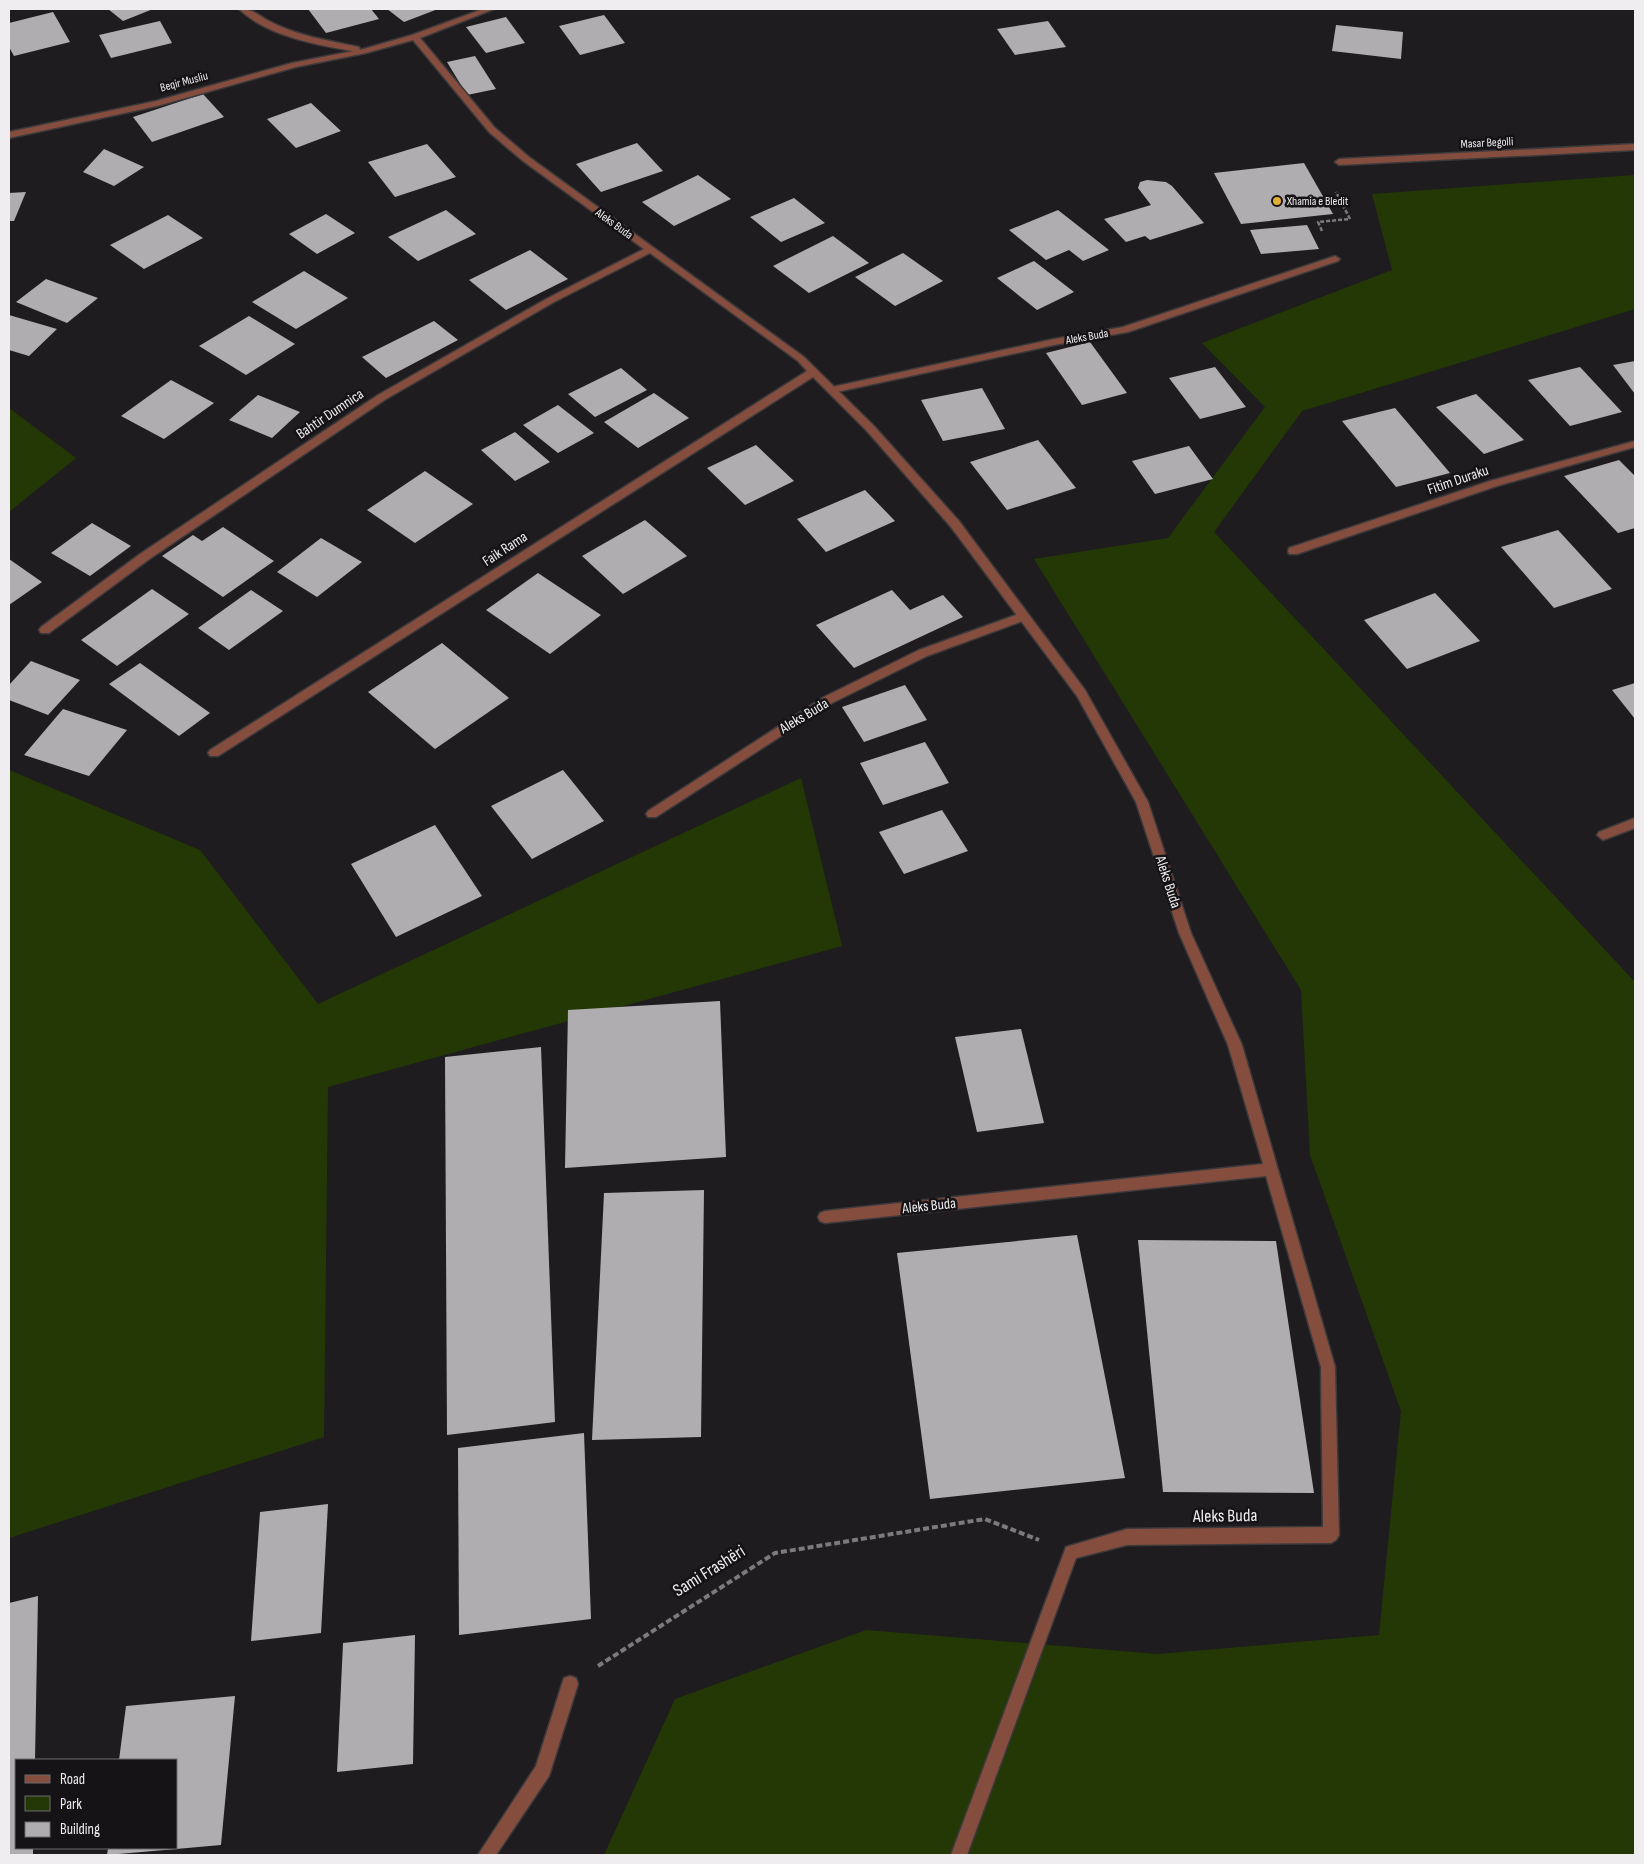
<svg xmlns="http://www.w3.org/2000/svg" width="1644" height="1864" font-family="'Sofia Sans Condensed',sans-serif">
<rect width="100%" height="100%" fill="#1e1c1e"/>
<!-- green -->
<g fill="#243806">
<polygon points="1635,175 1635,309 1302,411 1214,532 1635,982 1635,1855 604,1855 675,1699 866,1630 1158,1654 1379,1635 1401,1411 1310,1155 1301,990 1034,559 1168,538 1265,407 1202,343 1392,270 1372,194"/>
<polygon points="9,408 76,458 9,512"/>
<polygon points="9,770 200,850 318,1004 801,778 842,946 328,1087 324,1437 9,1538"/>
</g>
<!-- building -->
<g fill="#b0adb0">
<polygon points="108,9 153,9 123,21"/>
<polygon points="308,9 371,9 379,19 326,33"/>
<polygon points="387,9 438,9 404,22"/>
<polygon points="53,12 70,42 14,56 9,47 9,23"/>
<polygon points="604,15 625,43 580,55 559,26"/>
<polygon points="506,17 525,43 486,53 466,27"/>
<polygon points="160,21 172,43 111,58 99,35"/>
<polygon points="1048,21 1066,47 1015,55 997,29"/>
<polygon points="1336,25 1403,32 1401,59 1332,51"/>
<polygon points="475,56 496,89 467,95 447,62"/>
<polygon points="203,94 224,117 152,142 133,117"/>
<polygon points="311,103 341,131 296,148 267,119"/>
<polygon points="637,143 663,171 601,192 576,164"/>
<polygon points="427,144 456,177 395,197 368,162"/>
<polygon points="104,149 144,167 114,186 83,172"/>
<polygon points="1304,163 1333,214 1241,224 1214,173"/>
<polygon points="698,175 731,199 674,226 642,202"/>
<polygon points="1147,180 1166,182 1172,186 1204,223 1150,240 1145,236 1126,242 1104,219 1151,205 1138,188 1140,182"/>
<polygon points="26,192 14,221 9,221 9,193"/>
<polygon points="794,198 825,223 781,242 750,217"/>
<polygon points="446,210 476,234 418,261 388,237"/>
<polygon points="1058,210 1109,250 1083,261 1069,250 1046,260 1009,230"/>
<polygon points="326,214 355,233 317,254 289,234"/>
<polygon points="168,215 203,238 144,269 110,245"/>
<polygon points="1307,225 1319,249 1261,254 1250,230"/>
<polygon points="833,236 869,263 809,293 773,266"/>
<polygon points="530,250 568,279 506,310 469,280"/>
<polygon points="903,253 943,281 895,306 855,277"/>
<polygon points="1034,261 1074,292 1037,310 997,278"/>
<polygon points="304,271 348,298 296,329 252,302"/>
<polygon points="46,279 98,298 67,323 16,302"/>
<polygon points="9,315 57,329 29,356 9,350"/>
<polygon points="249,316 295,344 246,375 199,346"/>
<polygon points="434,321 458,340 386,378 362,357"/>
<polygon points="1090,342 1127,393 1082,405 1046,353"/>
<polygon points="1635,361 1635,394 1613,365"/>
<polygon points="1215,367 1246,407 1200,419 1169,378"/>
<polygon points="1580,367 1622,412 1570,426 1528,380"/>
<polygon points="621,368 647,390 595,417 568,394"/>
<polygon points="171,380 214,403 164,439 121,416"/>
<polygon points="982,388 1005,429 943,441 921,400"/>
<polygon points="654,393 689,418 638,448 604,422"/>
<polygon points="1476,394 1524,440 1484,454 1436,407"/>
<polygon points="258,395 300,412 272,438 229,420"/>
<polygon points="558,405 594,433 558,453 523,425"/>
<polygon points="1395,408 1450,473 1396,487 1342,421"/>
<polygon points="515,432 550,462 515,481 481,450"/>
<polygon points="1038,440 1076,488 1007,510 970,462"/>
<polygon points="756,445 794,481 745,505 707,468"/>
<polygon points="1189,446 1213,479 1155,494 1132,461"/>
<polygon points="1619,460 1635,476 1635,528 1618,533 1564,476"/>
<polygon points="425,471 473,504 415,543 367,510"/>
<polygon points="865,490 895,521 826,552 797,519"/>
<polygon points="645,520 687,556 623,594 582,556"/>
<polygon points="92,523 131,546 90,576 51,553"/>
<polygon points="223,527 274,561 223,597 162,556 193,535 202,541"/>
<polygon points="1558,530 1612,589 1554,608 1501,547"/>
<polygon points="321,538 362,562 317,597 277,572"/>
<polygon points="9,559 42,582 9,605"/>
<polygon points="538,573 601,615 550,654 486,610"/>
<polygon points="152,589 189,614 117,666 81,640"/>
<polygon points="251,590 283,611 229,650 198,628"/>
<polygon points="892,590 910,610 943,595 963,617 854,668 816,625"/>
<polygon points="1435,593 1480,641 1407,669 1364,620"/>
<polygon points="442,643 509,698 435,749 368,692"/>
<polygon points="31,661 80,680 48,715 9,700 9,685"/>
<polygon points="140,663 210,713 179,736 109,684"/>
<polygon points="1635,683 1635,719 1612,690"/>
<polygon points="905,685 927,720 864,742 842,707"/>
<polygon points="63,709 127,730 89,776 24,755"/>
<polygon points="925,742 949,783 883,805 860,763"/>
<polygon points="563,770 604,821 532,859 491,806"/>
<polygon points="942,810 968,851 904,874 879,832"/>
<polygon points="435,825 482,896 396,937 351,864"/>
<polygon points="720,1001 726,1157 565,1168 568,1010"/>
<polygon points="1021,1029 1044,1123 977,1132 955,1037"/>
<polygon points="541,1047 555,1422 447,1435 445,1057"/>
<polygon points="704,1190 701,1437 592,1440 604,1193"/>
<polygon points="1077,1235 1125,1478 930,1499 897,1253"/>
<polygon points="1138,1240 1276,1241 1314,1493 1163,1492"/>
<polygon points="584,1433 591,1619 459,1635 458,1448"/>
<polygon points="328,1504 321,1633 251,1641 260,1512"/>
<polygon points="38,1596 35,1760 16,1760 16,1848 33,1848 33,1855 9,1855 9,1603"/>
<polygon points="415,1635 413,1764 337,1772 343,1643"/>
<polygon points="235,1696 221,1845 176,1849 176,1760 119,1760 126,1706"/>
<polygon points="108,1848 176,1848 176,1849 107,1855"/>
</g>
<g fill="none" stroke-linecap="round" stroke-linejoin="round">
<!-- lane casing -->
<g stroke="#3b393b" stroke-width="3">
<g id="lane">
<polygon points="1335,256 1340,259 1338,261 1128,332 1054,345 832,393 827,390 832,387 1054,339 1123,327"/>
<polygon points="1024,612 1029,616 1028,619 927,656 832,703 656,817 648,817 646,814 648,811 824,697 919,650"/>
</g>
</g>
<!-- street casing -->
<g stroke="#3b393b" stroke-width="3">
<g id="street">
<path d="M239 9C250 8 257 14 267 20 297 36 326 40 359 47L360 50 412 35 483 9H494L420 38 495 128 529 157 804 357 874 426 959 521 1085 690 1148 802 1191 933 1242 1045 1335 1367 1339 1535 1336 1540 1331 1543 1127 1545 1076 1558 967 1855H951L1066 1547 1127 1529 1323 1527 1321 1367 1266 1176 825 1223 820 1221 818 1217 820 1213 825 1211 1263 1164 1228 1045 1179 933 1136 802 1077 696 951 527 866 430 813 377 218 756H210L208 753 210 750 807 371 798 361 650 253 554 302 386 399 148 560 49 633H41L39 630 41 627 140 554 378 395 548 298 644 249 523 161 489 132 413 40 366 53 296 67 157 106 9 138V132L156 101 292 63 353 51C317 45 267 36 239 9Z"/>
<polygon points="1635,144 1635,150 1339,165 1335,162 1339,159"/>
<polygon points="1635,441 1635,447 1497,486 1297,554 1289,554 1288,551 1289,548 1490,481"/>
<polygon points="1635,818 1635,828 1603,840 1597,835 1599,832"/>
<polygon points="570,1676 576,1678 578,1684 549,1776 496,1855 478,1855 536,1766 562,1684 564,1678"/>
</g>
</g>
<!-- path-far1 -->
<polyline stroke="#7c7a7c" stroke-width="2.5" stroke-dasharray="4 2" stroke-linecap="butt" points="1322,231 1318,222 1350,219 1336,192"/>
<!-- path -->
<polyline stroke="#7c7a7c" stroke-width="4" stroke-dasharray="6 3" stroke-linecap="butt" points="598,1666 775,1553 985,1519 1039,1540"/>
<!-- lane -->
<use href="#lane" fill="#854d3e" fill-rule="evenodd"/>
<!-- street -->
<use href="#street" fill="#854d3e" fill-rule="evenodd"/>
</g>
<!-- markers -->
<circle fill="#e1af34" stroke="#151315" stroke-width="2" cx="1277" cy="201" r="5"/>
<g text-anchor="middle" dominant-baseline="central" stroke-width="5" stroke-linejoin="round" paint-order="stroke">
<!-- far-street labels -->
<g font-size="12" fill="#efedef" stroke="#151315">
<text transform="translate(184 82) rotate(-15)">Beqir Musliu</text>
<text transform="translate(1487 143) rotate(-3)">Masar Begolli</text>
<text transform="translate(614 224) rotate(36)">Aleks Buda</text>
<text transform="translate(1087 337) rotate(-10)">Aleks Buda</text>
</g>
<!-- far-poi labels -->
<g font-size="12" fill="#efedef" stroke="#151315" text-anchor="start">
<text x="1287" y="201">Xhamia e Bledit</text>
</g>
<!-- street labels -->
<g font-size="15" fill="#efedef" stroke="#151315">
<text transform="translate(330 414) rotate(-34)">Bahtir Dumnica</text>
<text transform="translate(1458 480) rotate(-19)">Fitim Duraku</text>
<text transform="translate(505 549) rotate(-33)">Faik Rama</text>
<text transform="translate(804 716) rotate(-31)">Aleks Buda</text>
<text transform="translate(1168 882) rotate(72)">Aleks Buda</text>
<text transform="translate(929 1206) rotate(-6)">Aleks Buda</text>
</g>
<!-- near-street labels -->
<g font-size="18" fill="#efedef" stroke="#151315">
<text transform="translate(1225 1516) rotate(-1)">Aleks Buda</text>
<text transform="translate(709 1571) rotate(-32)">Sami Frashëri</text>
</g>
</g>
<!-- border -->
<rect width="1644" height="1864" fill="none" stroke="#efedef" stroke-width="20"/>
<!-- legend -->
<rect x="15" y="1759" width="162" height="90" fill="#151315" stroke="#6c6a6c"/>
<rect x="25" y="1775" width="25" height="8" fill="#854d3e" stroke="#6c6a6c"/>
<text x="60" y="1784" font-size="15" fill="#efedef">Road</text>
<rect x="25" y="1796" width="25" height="15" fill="#243806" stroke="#6c6a6c"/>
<text x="60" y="1809" font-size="15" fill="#efedef">Park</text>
<rect x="25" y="1822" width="25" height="15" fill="#b0adb0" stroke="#6c6a6c"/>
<text x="60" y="1834" font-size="15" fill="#efedef">Building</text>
</svg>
